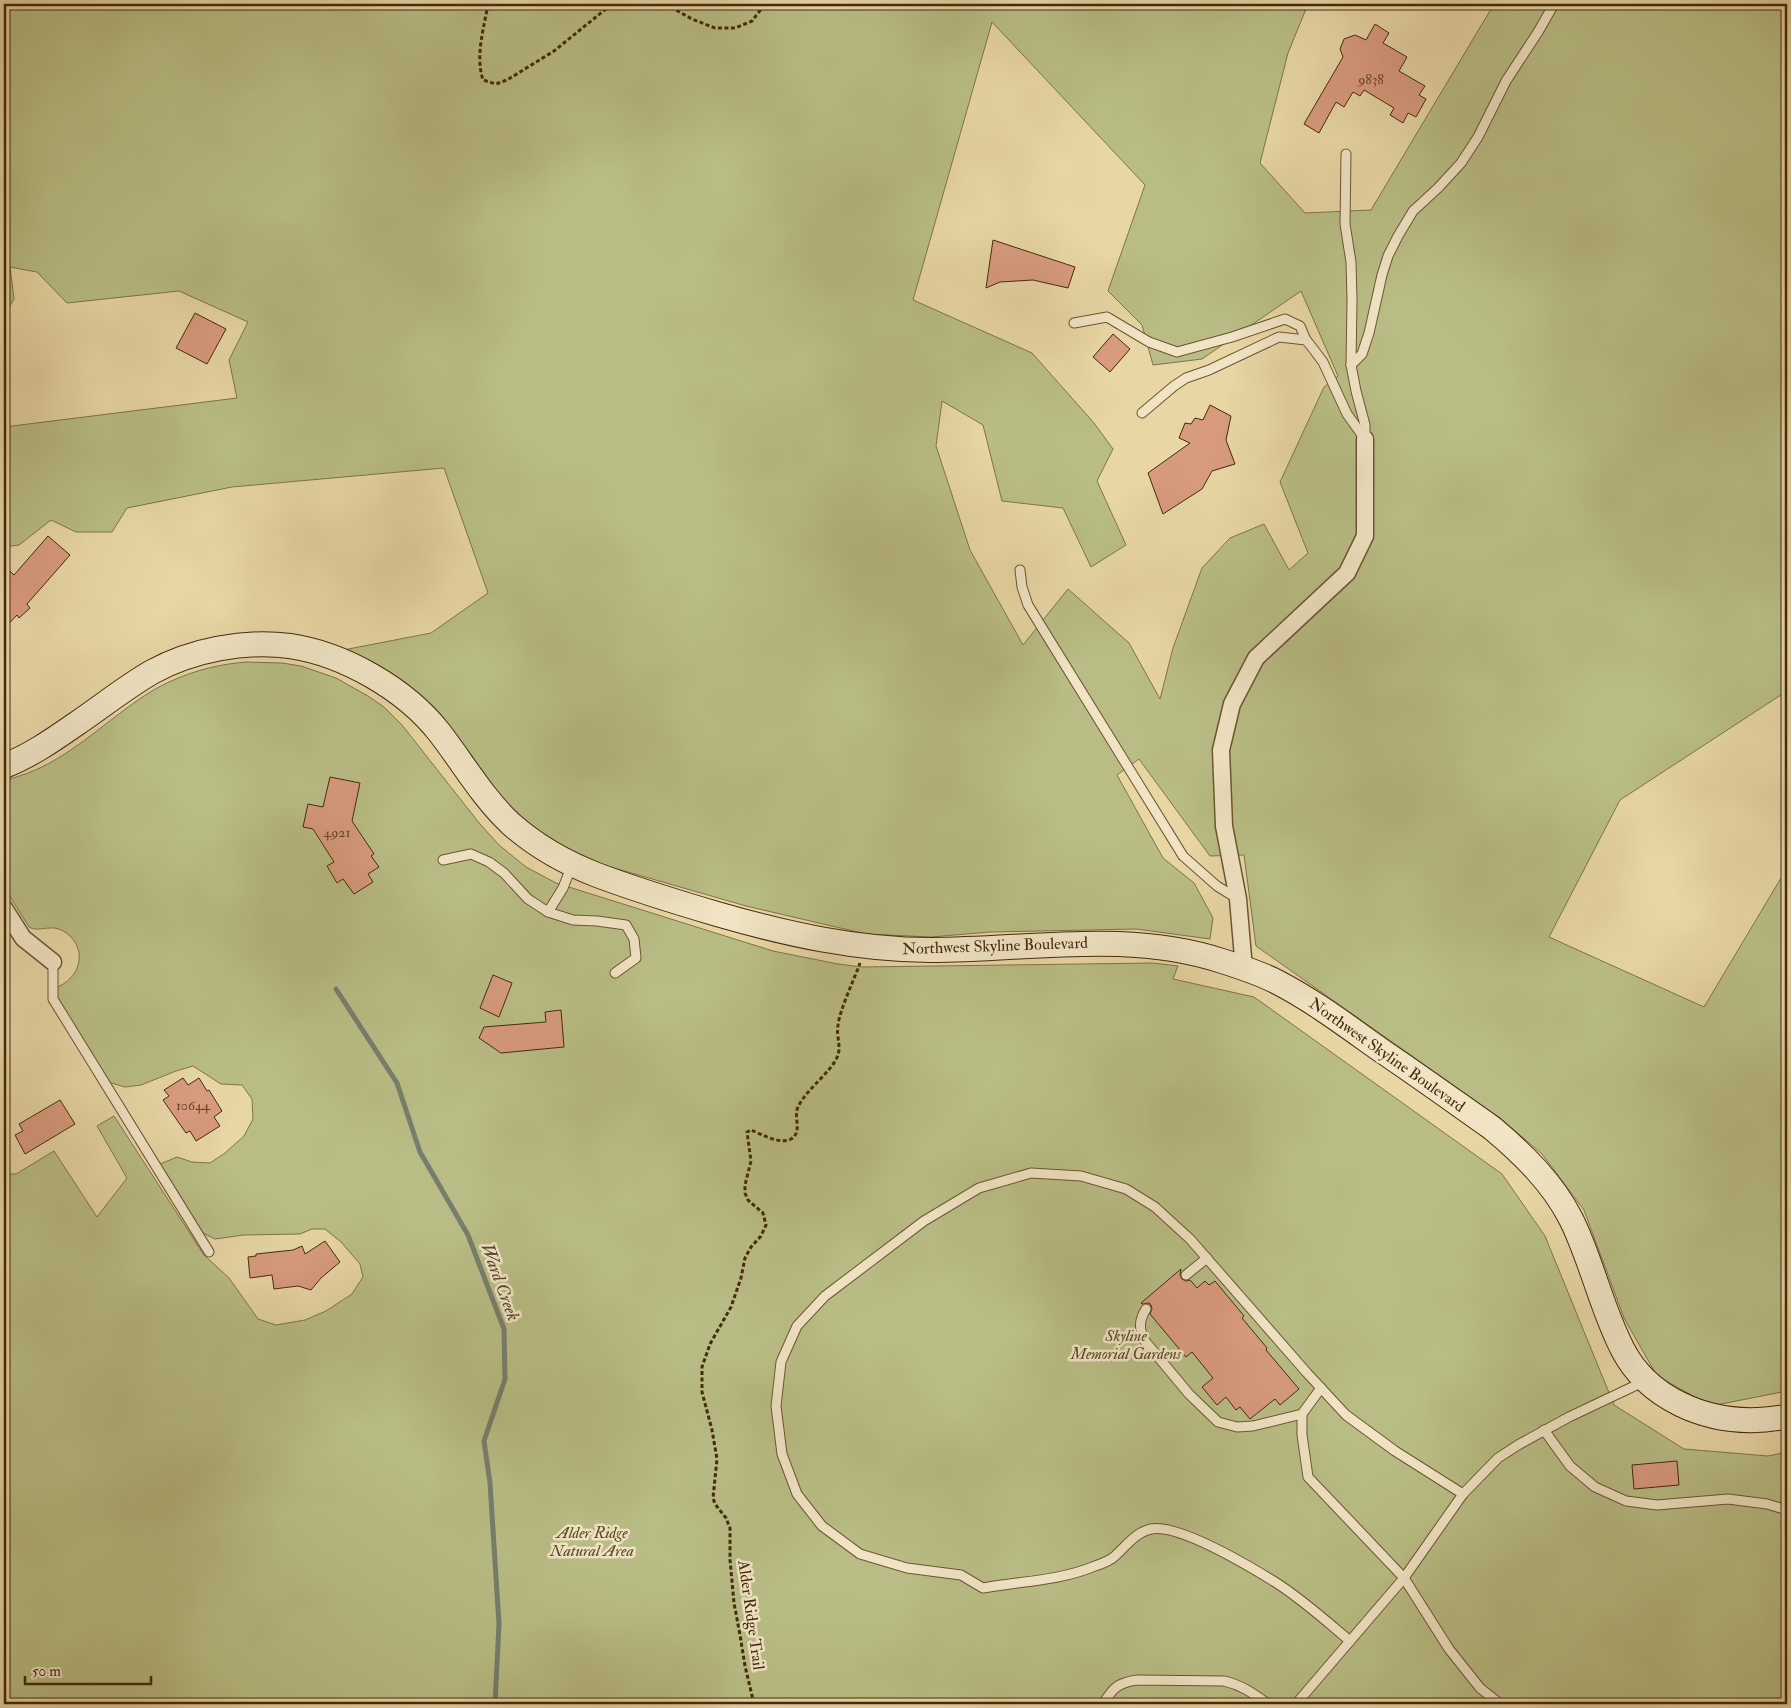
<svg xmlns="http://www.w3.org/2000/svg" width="1791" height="1708" font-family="'IM FELL Double Pica',serif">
<rect width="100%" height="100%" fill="#e8d6a5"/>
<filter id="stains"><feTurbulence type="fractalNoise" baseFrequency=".004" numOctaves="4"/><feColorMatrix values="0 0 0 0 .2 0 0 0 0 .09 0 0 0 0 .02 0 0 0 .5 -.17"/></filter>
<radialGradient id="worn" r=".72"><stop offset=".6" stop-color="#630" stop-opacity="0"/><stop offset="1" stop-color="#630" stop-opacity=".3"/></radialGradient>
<!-- green -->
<g fill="#b9bd85" stroke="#7e7448" fill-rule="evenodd">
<path d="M4 4H1308L1288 53 1260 163 1305 213 1371 210 1491 9 1489 4H1787V691L1620 800 1549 937 1704 1007 1787 868V1391L1711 1406 1657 1376 1624 1318 1584 1210 1542 1154 1500 1118 1256 946 1244 855 1210 856 1139 759 1117 775 1163 858 1194 883 1213 918 1210 939 1136 929 990 932 931 937 866 934 746 906 576 857 531 829 338 651 431 633 488 593 444 468 232 487 127 508 112 532H76L51 520 19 545 4 547V427L237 398 229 360 248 322 179 291 67 303 37 272 10 267 14 299 4 316ZM992 22 1145 185 1108 291 1142 325 1153 365 1202 359 1301 291 1338 376 1324 387 1280 482 1308 553 1289 570 1264 524 1230 538 1202 568 1173 648 1160 699 1129 643 1068 589 1023 645 970 550 936 446 942 401 983 425 1002 501 1063 508 1091 567 1126 545 1097 481 1113 449 1094 423 1032 353 913 300Z"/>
<path d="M245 662 282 663 301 666 336 678 368 696 384 707 402 725 480 824 499 845 526 867 556 883 773 951 838 964 862 967 1153 963 1178 966 1173 979 1254 997 1502 1174 1545 1236 1614 1405 1684 1449 1768 1456 1787 1452V1704H4V1174H16L54 1151 97 1217 127 1178 97 1126 114 1116 204 1255 229 1278 258 1319 276 1325 305 1320 326 1311 352 1294 363 1277 360 1264 341 1242 325 1229H312L300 1234 244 1235 215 1239 203 1233 160 1164 177 1157 192 1162 210 1163 225 1153 244 1136 253 1119 252 1099 242 1085 221 1084 193 1066 176 1071 141 1085 125 1087 108 1082 50 989C75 985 90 956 70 936 53 920 41 934 29 927L4 887V780C65 768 105 718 157 688 185 673 213 665 245 662Z"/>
</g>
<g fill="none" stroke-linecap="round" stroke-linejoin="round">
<!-- stream -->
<polyline stroke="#767f6d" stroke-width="5" points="336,989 397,1083 420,1152 468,1235 504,1329 505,1379 484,1441 490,1483 499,1624 495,1704"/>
</g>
<!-- building -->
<g fill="#d89b7e" stroke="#442a0c">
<polygon points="1375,24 1389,33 1383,43 1407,57 1399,71 1425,86 1419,95 1426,99 1416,117 1408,113 1403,123 1390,115 1394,108 1364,90 1360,96 1353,92 1344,107 1336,102 1319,133 1304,124 1343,57 1340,49 1344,39 1355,35 1366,40"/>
<polygon points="993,240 1075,267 1068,288 1033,280 1000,282 986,288"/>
<polygon points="195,313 226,329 207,364 176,348"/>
<polygon points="1113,334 1130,349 1110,372 1093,357"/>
<polygon points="1210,405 1231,416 1226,440 1235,464 1212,471 1202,489 1163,514 1148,473 1190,443 1179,438 1185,423 1191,424 1195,418 1203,420"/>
<polygon points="48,536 70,555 27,604 30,608 19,618 17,615 4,629 4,565 14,575"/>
<polygon points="330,777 360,783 352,821 374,854 371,856 379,867 368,874 373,882 354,894 343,879 337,883 327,866 334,862 313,829 303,827 308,804 323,807"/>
<polygon points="493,975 512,983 499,1017 480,1008"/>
<polygon points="561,1010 564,1047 501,1053 479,1038 484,1027 546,1022 545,1012"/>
<polygon points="183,1078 188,1085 199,1078 207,1091 209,1090 222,1111 214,1117 220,1126 196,1141 190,1131 186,1133 163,1100 169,1096 164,1090"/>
<polygon points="60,1100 75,1124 25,1154 15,1135 23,1131 19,1124"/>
<polygon points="325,1241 340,1262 321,1278 311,1290 298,1286 274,1289 272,1275 250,1278 248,1257 256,1256 256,1254 293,1250 302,1246 305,1254"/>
<polygon points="1181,1269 1180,1275 1182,1279 1186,1281 1190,1280 1197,1288 1205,1281 1209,1285 1215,1281 1244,1316 1242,1318 1267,1348 1266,1350 1299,1389 1280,1405 1275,1399 1250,1419 1240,1407 1236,1410 1226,1397 1217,1405 1202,1387 1213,1378 1192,1352 1186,1357 1150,1314 1152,1309 1151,1305 1149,1303 1142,1304 1141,1303"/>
<polygon points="1677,1461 1679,1485 1634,1489 1632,1465"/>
</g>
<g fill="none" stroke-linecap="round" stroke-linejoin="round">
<!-- service casing -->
<g stroke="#6d5532" stroke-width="11">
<g id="service">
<polyline points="1346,154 1345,224 1351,262 1352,299 1351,365 1356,391 1365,425 1365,439"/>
<polyline points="1074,323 1107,317 1149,342 1177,352 1232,337 1285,319 1300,326 1306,340"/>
<polyline points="1351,365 1362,354 1369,333 1382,275 1388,256 1398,236 1413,211 1438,188 1461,163 1478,137 1506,81 1538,32 1554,4"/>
<polyline points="1142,413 1174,386 1186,378 1209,370 1279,337 1306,340 1311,346 1323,362 1347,414 1365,439"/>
<polyline points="1020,570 1022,587 1028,605 1183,856 1217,886 1238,899"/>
<polyline points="443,860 471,854 489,862 504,873 528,899 548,912 573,920 597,921 626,925 634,939 636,958 615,973"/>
<polyline points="548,912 563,888 572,865"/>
<polyline points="53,962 53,999 209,1252"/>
<polyline points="1186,1275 1207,1258"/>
<path d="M1146 1309C1139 1320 1139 1328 1144 1340L1189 1394 1218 1422 1237 1427 1253 1426 1302 1414"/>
<polyline points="1321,1388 1302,1414 1302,1435 1308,1477 1404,1578 1449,1649 1480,1688 1500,1704"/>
<polyline points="1544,1430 1570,1466 1595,1487 1626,1501 1657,1505 1728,1499 1767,1504 1787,1510"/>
<path d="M1350 1641C1326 1621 1302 1599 1275 1582 1249 1566 1180 1524 1151 1529 1136 1532 1126 1546 1115 1556 1110 1561 1101 1564 1095 1566 1059 1581 1021 1581 983 1588L961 1575 907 1568 860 1554 822 1526 797 1494 782 1454 776 1406 781 1362 797 1326 825 1296 924 1221 979 1188 1031 1173 1081 1176 1126 1189 1155 1207 1190 1239 1307 1373 1346 1415 1395 1451 1463 1494"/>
<path d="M1103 1704C1113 1688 1117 1683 1137 1680L1224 1681C1242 1685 1254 1694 1268 1704"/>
<polyline points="1296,1704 1404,1578 1463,1494 1498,1458 1518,1445 1569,1417 1645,1381"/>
</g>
</g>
<!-- minor casing -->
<g stroke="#6d5532" stroke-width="19">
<g id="minor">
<polyline points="4,908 23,938 53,962"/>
<polyline points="1244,969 1238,899 1224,826 1221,750 1232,704 1256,658 1347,573 1365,536 1365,439"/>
</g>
</g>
<!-- secondary casing -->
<g stroke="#442a0c" stroke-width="26">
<path id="secondary" d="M4 766C30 756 53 740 76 724 101 707 126 687 152 672 192 650 244 640 290 646 344 654 405 689 439 732 463 763 483 798 511 824 537 847 566 863 597 875 637 890 676 902 717 914 786 934 858 950 931 950 1028 950 1127 930 1222 961 1241 967 1260 973 1277 982 1314 1001 1348 1027 1382 1051 1419 1076 1455 1102 1492 1128 1523 1154 1552 1182 1571 1219 1592 1261 1601 1308 1623 1350 1648 1398 1704 1422 1757 1420 1767 1420 1777 1418 1787 1417"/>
</g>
<!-- path -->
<g stroke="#442a0c" stroke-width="3" stroke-dasharray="4 2.5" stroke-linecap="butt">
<path d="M488 4C484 28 475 56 483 80L496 84 507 80 554 51 612 4"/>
<polyline points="665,4 692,19 715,28 735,28 752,21 765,4"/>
<path d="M754 1704 745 1666 740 1635 734 1603 730 1560V1528L726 1518 715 1504 713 1498 717 1459 712 1430 702 1392V1367L710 1344 731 1307 741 1278 745 1258 751 1247 761 1236 766 1225 763 1213 748 1200 745 1193V1185L751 1161 747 1132 751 1130C761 1134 780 1145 791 1139 803 1132 793 1117 798 1107 807 1088 832 1072 838 1055 841 1045 836 1035 838 1025 840 1009 854 980 860 963"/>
</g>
<!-- service -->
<use href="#service" stroke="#f0e4c4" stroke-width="9"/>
<!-- minor -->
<use href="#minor" stroke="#f0e4c4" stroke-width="16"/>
<!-- secondary -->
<use href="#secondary" stroke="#f0e4c4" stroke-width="24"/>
</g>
<g text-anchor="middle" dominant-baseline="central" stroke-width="5" stroke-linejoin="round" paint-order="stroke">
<!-- number labels -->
<g font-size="14" fill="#694628">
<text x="1371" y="79">9838</text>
<text x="337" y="832">4921</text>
<text x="193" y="1105">10644</text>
</g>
<!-- street labels -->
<g font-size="16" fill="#442a0c" stroke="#f0e4c4">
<text transform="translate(995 946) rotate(-2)">Northwest Skyline Boulevard</text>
<text transform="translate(1387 1055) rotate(35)">Northwest Skyline Boulevard</text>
<text transform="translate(751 1615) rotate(82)">Alder Ridge Trail</text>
</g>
<!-- park labels -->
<g font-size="16" font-style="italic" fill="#5b4724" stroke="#f0e4c4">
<text x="1126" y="1336">Skyline<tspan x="1126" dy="18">Memorial Gardens</tspan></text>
<text x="592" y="1533">Alder Ridge<tspan x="592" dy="18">Natural Area</tspan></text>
</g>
<!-- water labels -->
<g font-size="18" font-style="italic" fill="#55462c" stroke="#f0e4c4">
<text transform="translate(500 1282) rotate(70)">Ward Creek</text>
</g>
</g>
<!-- margin -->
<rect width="1791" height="1708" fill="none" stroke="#e8d6a5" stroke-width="20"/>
<rect x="5" y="5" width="1781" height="1698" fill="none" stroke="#442a0c" stroke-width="2.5"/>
<rect x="10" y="10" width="1771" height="1688" fill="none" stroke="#442a0c"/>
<!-- scale -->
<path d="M25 1676v8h126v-8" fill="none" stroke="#442a0c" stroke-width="2.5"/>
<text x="32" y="1676" font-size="15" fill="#442a0c" stroke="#f0e4c4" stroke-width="4" paint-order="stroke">50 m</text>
<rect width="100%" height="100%" filter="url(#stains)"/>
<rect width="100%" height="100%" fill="url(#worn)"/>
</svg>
